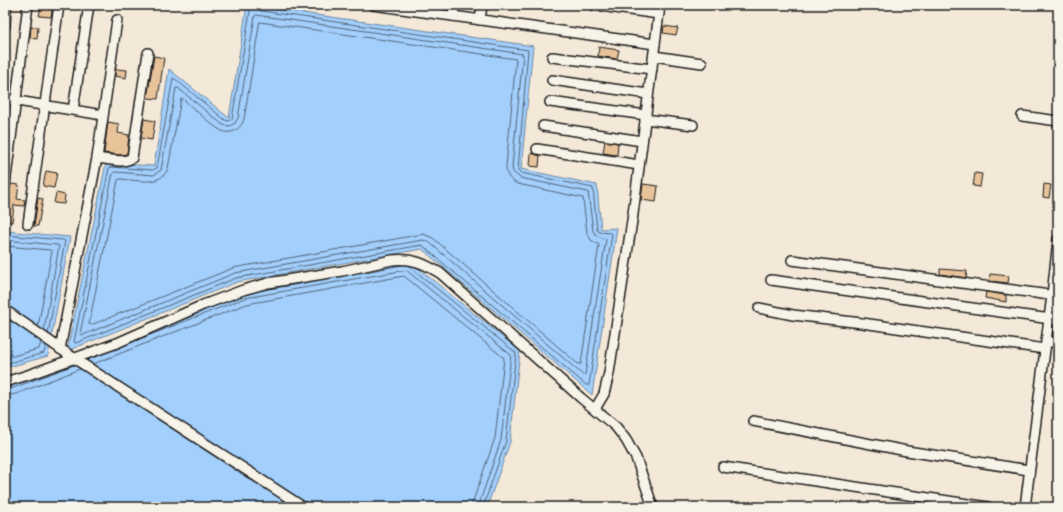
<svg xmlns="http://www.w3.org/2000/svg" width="1063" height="512" font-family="Mynerve,sans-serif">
<rect width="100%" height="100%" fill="#f4e9d8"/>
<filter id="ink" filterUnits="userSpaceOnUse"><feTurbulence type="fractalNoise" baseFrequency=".025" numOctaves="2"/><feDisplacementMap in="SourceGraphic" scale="8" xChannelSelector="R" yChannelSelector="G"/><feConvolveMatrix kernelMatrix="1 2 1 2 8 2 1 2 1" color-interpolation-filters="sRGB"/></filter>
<g filter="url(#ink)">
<!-- water -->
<g fill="#a2cffc" stroke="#6c87a2">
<polygon points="247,5 533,46 521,169 597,185 601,229 617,228 592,395 422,249 237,282 67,351 106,163 154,166 169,69 229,118"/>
<polygon points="5,231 70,237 48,356 5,368"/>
<polygon points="408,260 520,351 510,442 487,507 5,507 5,382 243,290"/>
</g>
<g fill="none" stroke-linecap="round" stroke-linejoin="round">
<!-- shore -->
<g stroke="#526476" stroke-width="1">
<polyline points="251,5 232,119 228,121 225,120 175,79 173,78 157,168 153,170 111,167 109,168 74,342 76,343 236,278 422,245 586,385 589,385 612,234 610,233 600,232 597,230 593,188 521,173 518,170 528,50 261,11 258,9 257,5"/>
<polygon points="256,15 523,54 512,167 513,172 520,178 588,192 593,231 597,236 606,239 585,375 583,375 429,242 423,240 235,273 83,335 80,334 113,173 115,172 154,175 161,170 176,88 178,88 223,125 230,126 235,123 238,118 255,16"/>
<path d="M260 22 516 59 506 167C506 175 510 181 518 184L583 198 587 233 591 240 599 245 581 364H578L433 238 423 234 233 268 91 325 89 324 118 180 120 179C136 180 162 187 168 168L181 99H183C192 107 212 126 222 131 232 135 241 129 244 119Z"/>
<polyline points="5,235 63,240 65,241 48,334"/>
<polyline points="5,240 57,245 59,246 44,330"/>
<polyline points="5,246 50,250 52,251 38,327"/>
<polyline points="409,266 516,353 506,441 483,507"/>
<polyline points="360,273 402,265"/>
<polyline points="263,290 305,283"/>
<polyline points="132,342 245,298 406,270 511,355 501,440 478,507"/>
<polyline points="5,358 39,349 41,342"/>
<polyline points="5,364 44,353 46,345"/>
<polyline points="93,364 247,304 404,276 504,358 495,438 473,501 472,507"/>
<polyline points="5,390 13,388 74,365"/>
<polyline points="5,396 16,394 80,369"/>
</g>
</g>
<!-- building -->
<g fill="#e8c299" stroke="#1c1c1c">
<polygon points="5,5 12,5 10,29 5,28"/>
<polygon points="41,5 53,5 51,17 39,16"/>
<polygon points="664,26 678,28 676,35 663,33"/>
<polygon points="31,27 38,27 37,39 30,38"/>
<polygon points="599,47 619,50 617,59 598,56"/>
<polygon points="154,56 164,58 158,99 147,98"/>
<polygon points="116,69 127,70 126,78 115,76"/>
<polygon points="144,119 155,121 152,140 141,138"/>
<polygon points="108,122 119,124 118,133 129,135 127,154 120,155 104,153"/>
<polygon points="605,141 618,143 617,155 603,153"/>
<polygon points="531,153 540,156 539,167 530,166"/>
<polygon points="46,171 57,173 54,188 43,186"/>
<polygon points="975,173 982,174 980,187 973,186"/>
<polygon points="11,184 19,185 17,199 25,200 24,206 14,205 12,222 5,222 5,191 10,189"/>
<polygon points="643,184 658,186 656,202 641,200"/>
<polygon points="1044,184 1051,185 1049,198 1043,197"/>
<polygon points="56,193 65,195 64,204 54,203"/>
<polygon points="38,198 43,199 38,226 34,226"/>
<polygon points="940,269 967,271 966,278 940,274"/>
<polygon points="990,274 1009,276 1008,283 989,281"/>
<polygon points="986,292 1006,295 1006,302 985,298"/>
</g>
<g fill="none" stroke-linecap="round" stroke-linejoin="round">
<!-- street casing -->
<g stroke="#1c1c1c" stroke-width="12">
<g id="street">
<polyline points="373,5 655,44"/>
<polyline points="593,5 659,14"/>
<polyline points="453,16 454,5"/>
<polyline points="480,20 482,5"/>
<polyline points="654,56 702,63"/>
<polyline points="552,57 652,69"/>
<polyline points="552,80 648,94"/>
<polyline points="5,99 103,115"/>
<polyline points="550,102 646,115"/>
<polyline points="73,110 89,5"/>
<polyline points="1022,116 1058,121"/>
<polyline points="645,119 693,125"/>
<polyline points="543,126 642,141"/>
<polyline points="537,149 639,165"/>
<path d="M97 158C107 159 123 164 132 158L148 53"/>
<polyline points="5,185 28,5"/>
<polyline points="28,224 59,5"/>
<polyline points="792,260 1057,296"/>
<polyline points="771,280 1058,320"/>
<polyline points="759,308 793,315 862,323 1045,349"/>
<polyline points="5,310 75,359 303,507"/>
<polyline points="1046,341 1058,343"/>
<polyline points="60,349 97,158 117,20"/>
<path d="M5 382 28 375 117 343 203 305 243 290 268 283 342 271 392 260C413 258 423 263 440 273L581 398 616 427 626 440 636 458 653 507"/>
<polyline points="595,409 604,394 609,373 633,214 660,5"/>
<polyline points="753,421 907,451 1029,470"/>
<polyline points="723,467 988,507"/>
<polyline points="1025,507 1052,295 1058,240"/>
</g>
</g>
<!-- street -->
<use href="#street" stroke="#f7f3e8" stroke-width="9"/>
</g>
</g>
<!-- margin -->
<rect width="1063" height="512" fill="none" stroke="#f7f3e8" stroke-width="20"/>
<rect x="10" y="10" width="1043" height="492" fill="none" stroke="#1c1c1c" stroke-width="1.5" filter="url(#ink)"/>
</svg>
